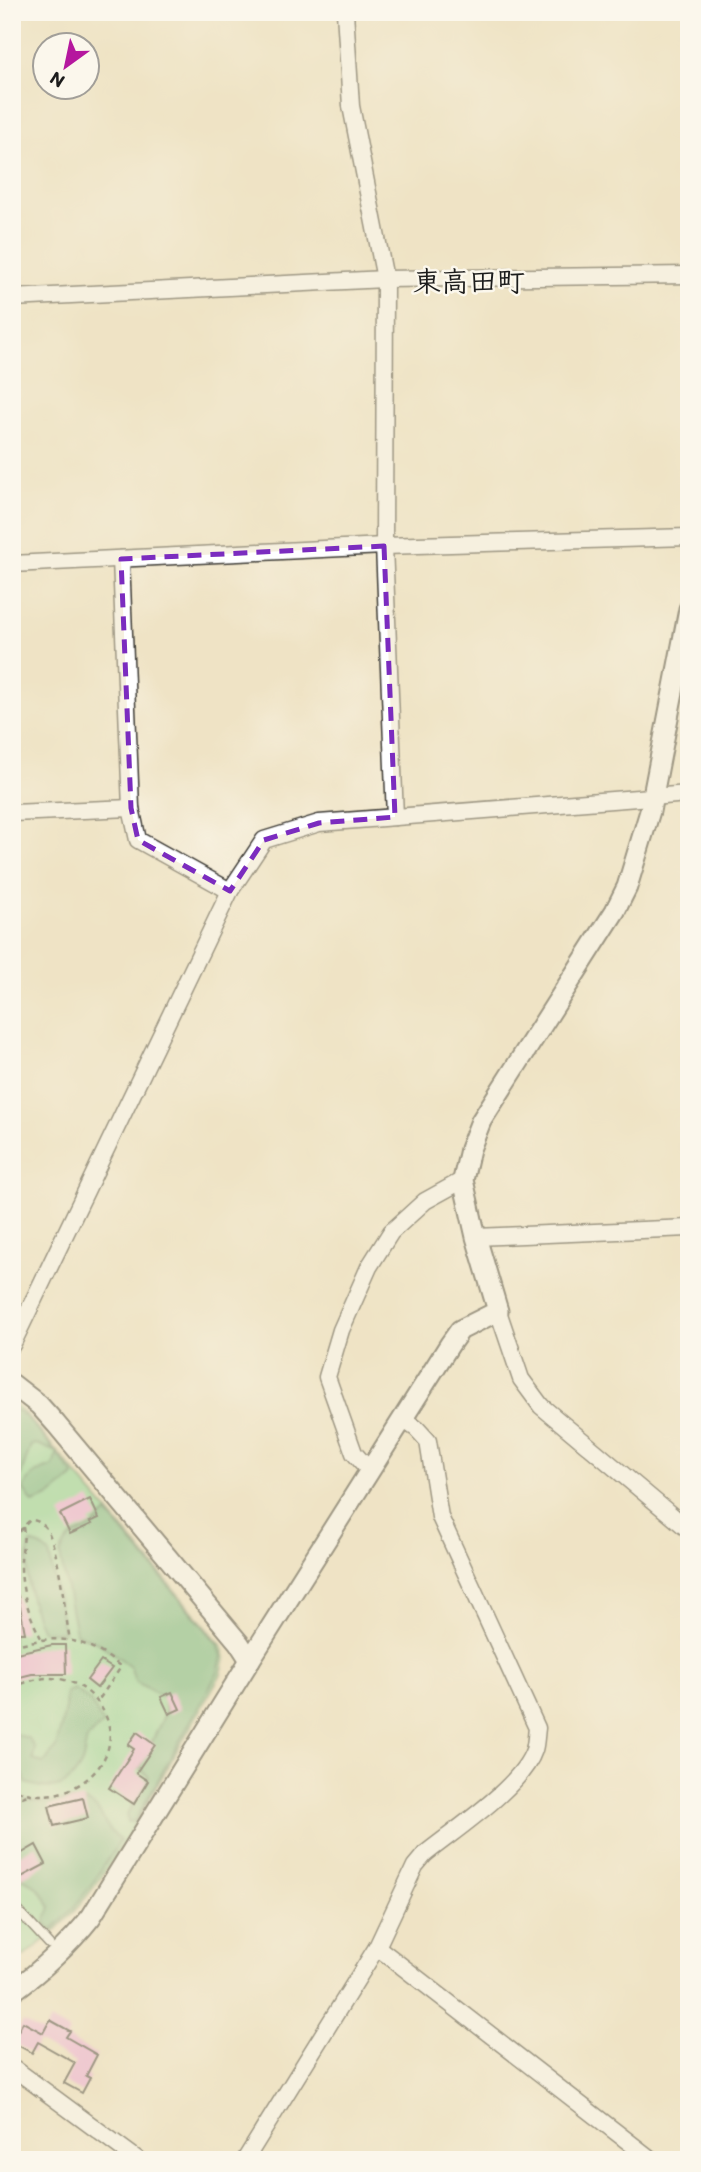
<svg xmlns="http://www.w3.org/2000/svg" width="701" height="2172" font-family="Itim,'Klee One',sans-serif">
<rect width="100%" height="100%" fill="#fbf7ec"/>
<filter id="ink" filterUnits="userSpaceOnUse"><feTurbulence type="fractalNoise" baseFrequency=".0143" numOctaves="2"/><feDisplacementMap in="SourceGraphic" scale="14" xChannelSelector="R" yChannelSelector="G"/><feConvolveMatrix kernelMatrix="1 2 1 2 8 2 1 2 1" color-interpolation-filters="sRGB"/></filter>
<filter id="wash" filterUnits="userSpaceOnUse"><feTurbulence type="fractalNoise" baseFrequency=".00686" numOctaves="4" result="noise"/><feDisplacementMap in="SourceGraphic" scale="28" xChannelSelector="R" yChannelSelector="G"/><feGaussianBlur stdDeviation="1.57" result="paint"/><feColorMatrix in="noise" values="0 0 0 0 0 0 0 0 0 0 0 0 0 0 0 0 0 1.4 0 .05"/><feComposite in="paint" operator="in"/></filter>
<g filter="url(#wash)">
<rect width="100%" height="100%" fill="#efe3c5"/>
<!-- green -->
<path fill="#89d796" stroke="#527a59" stroke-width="2" d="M12 1403 26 1415 222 1646 225 1658 221 1674C201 1708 182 1742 162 1777 123 1846 82 1922 12 1964Z"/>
<!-- forest -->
<g fill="#6eb87f" stroke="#456a4e" stroke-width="2">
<polygon points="12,1408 26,1417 56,1452 37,1444 31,1445 20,1478 13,1485"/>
<path d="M57 1454 74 1476 49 1497 33 1503 23 1489C30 1475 38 1470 53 1466Z"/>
<path d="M107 1513 218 1644 222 1656 218 1672 135 1821 128 1822 126 1816 149 1777 140 1768 166 1711 164 1698 135 1681 130 1666 113 1653 100 1644 76 1633 60 1555C68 1532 77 1537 94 1525 99 1521 103 1517 107 1513Z"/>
<path d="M30 1543 40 1546 49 1553 64 1632 42 1631C29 1604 24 1572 30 1543Z"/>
<path d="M74 1689 90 1701 103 1724C97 1729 90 1734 87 1740 84 1748 85 1756 82 1763 69 1790 52 1792 26 1783L23 1774 12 1775V1733L28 1738 35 1748 33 1760 44 1763 56 1747 65 1711 66 1692Z"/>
<path d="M12 1795C21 1798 29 1801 39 1802 58 1805 82 1793 97 1809 102 1815 105 1823 109 1828 112 1833 117 1837 120 1841 100 1873 80 1904 52 1930L45 1921 51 1908C41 1887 33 1883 12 1873Z"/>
</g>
<g id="blocks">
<!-- building -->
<g fill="#f0a9de">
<polygon points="90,1499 99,1518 90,1522 92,1524 70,1534 60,1514"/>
<polygon points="18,1596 25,1633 12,1633 12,1597"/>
<polygon points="52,1645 65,1645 66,1674 32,1674 12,1679 12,1654"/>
<polygon points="101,1661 112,1668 97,1688 87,1680"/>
<polygon points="172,1692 180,1709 169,1714 161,1697"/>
<polygon points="137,1732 155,1745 136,1773 148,1781 134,1804 109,1788 134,1749 128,1745"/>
<polygon points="83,1798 88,1818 54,1826 49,1806"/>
<polygon points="36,1845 46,1864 16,1880 12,1872 12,1859"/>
<polygon points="50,2020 70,2031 66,2037 97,2055 86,2076 90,2078 82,2093 64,2083 75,2063 38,2042 32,2053 12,2042 23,2022 43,2033"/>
</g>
</g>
</g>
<g filter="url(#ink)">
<use href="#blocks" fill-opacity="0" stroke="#3c3a35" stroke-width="2"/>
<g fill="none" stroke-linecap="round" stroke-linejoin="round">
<!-- service casing -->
<g stroke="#3c3a35" stroke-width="11">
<polyline id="service" points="12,1904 49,1944"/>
</g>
<!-- minor casing -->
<g stroke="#3c3a35" stroke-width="19">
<g id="minor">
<polyline points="345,12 351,106 385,279 384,546 395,817"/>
<polyline points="12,298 385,279 689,275"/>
<polyline points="121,559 131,808 138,840 230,891"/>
<polyline points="12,564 384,546 689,537"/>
<polyline points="12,813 131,808"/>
<polyline points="476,1237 689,1228"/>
<polyline points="498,1311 521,1379 541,1406 689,1530"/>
<polyline points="12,1345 230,891 264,840 319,823 689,794"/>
<polyline points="370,1471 354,1453 327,1377 341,1330 369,1267 391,1232 425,1201 463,1180"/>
<polyline points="377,1947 652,2160"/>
<polyline points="12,2067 138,2160"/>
<path d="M245 2160 377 1947 415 1866 425 1854C456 1829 522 1786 534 1750 536 1743 536 1735 537 1728L440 1517 428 1441 417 1429 403 1419"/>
</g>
</g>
<!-- tertiary casing -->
<g stroke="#3c3a35" stroke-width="23">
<g id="tertiary">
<polyline points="12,1384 39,1405 56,1424 239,1643 250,1660"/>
<path d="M12 1992C42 1970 68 1946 91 1917L250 1660 450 1344 460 1330 498 1311 476 1237 463 1180 470 1149 481 1121 615 911 627 887 650 811 689 609"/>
</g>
</g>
<!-- path -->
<g stroke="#3c3a35" stroke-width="2.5" stroke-dasharray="5 5" stroke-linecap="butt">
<path d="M23 1527C25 1538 22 1548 21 1559 20 1587 28 1614 41 1638"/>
<path d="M12 1539 30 1520C36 1520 40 1522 45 1527 59 1544 65 1616 70 1640"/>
<path d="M12 1646C57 1634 84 1636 121 1667L98 1701"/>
<path d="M12 1687C24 1683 37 1678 49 1678 66 1678 82 1685 93 1697 143 1750 71 1817 12 1788"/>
<polyline points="12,1800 28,1795"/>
</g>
<!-- service -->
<use href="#service" stroke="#fff" stroke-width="8"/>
<!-- minor -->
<use href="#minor" stroke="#fff" stroke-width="16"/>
<!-- tertiary -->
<use href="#tertiary" stroke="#fff" stroke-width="19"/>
</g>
</g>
<!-- marked area -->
<path d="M0 0H701V2172H0ZM384 546 395 817 319 823 264 840 230 891 138 840 131 808 121 559Z" fill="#efe3c5" fill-opacity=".55" fill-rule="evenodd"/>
<path fill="none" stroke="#7b2cbf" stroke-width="5" stroke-dasharray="14 9" stroke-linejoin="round" d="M384 546 395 817 319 823 264 840 230 891 138 840 131 808 121 559Z"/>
<g text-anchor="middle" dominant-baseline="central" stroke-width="5" stroke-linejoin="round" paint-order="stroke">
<!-- quarter labels -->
<g font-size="28" font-weight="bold" fill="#1c1c1c" stroke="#fbf7ec">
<text x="469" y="281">東高田町</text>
</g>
</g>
<!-- margin -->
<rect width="701" height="2172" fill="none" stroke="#fbf7ec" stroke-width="42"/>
<!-- north arrow -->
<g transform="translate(66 66) rotate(213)"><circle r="33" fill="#fbf7ec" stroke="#a29f99" stroke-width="2"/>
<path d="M0-5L12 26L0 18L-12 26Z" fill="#b5179e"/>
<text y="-10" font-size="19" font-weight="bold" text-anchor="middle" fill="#1c1c1c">N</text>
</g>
</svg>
